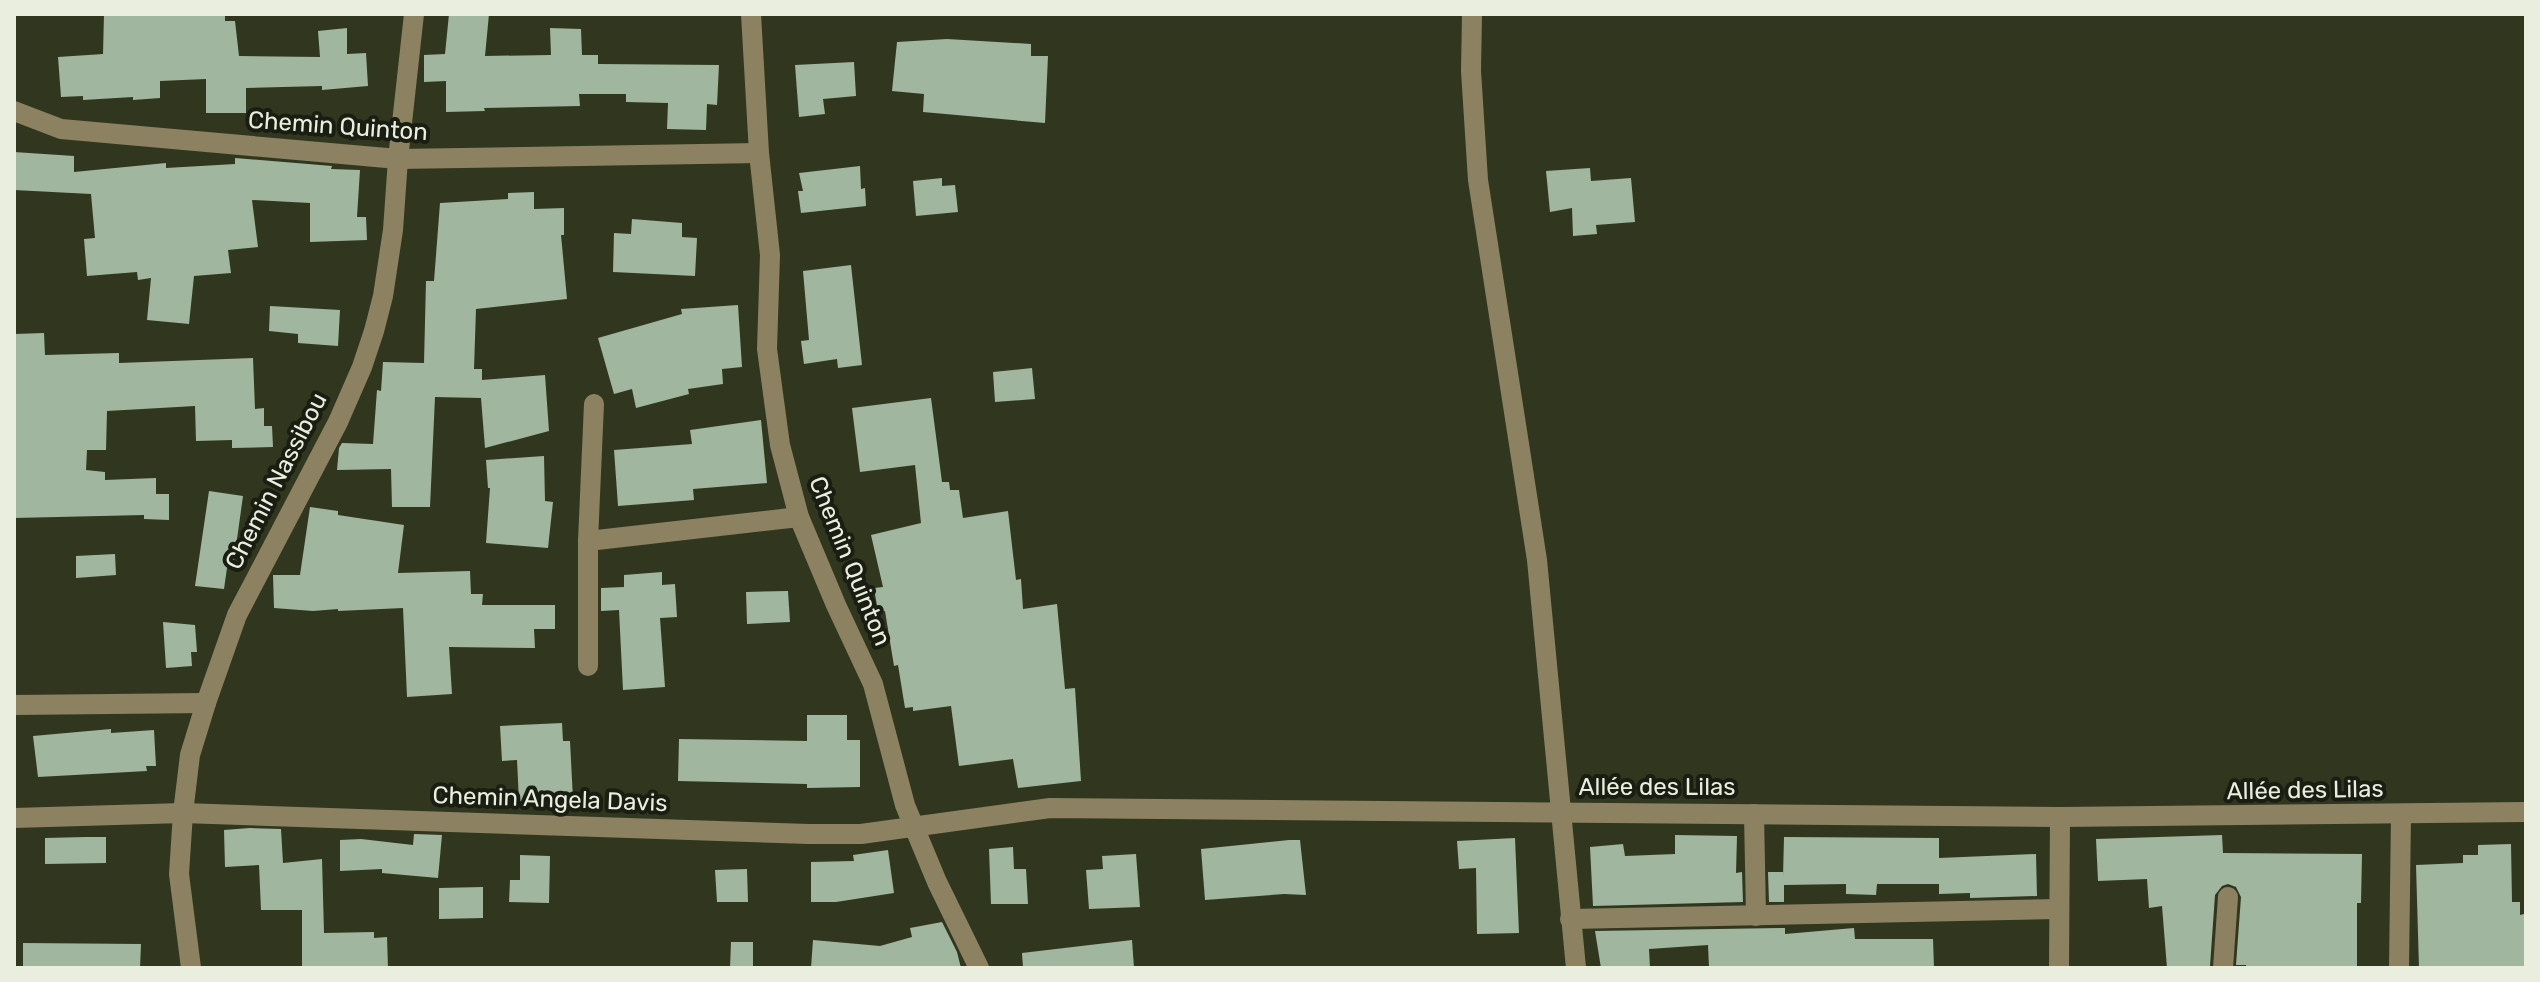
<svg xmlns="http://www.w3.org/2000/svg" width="2540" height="982" font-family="Rubik,sans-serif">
<rect width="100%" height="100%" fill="#31371e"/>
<!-- building -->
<g fill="#a0b69f">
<polygon points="104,14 225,14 225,21 235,21 239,56 320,57 318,31 347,28 347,54 366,53 368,86 322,90 322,86 246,88 246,113 206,113 206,79 160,81 160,98 133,100 133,97 83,100 83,96 61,97 58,57 103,54"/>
<polygon points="449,14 489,14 485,56 551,55 550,28 581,29 582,55 598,55 598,64 719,65 717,105 707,104 706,130 667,129 668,103 626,102 626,94 579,94 580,106 484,108 485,111 446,112 446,81 424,82 424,55 445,54"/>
<polygon points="947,39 1031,44 1031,56 1048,56 1045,123 923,112 924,94 892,91 897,42"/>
<polygon points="854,62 856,96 823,99 825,114 799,117 795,65"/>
<polygon points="14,152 74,156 74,172 166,163 166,168 235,164 235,158 332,166 331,169 360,170 357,217 366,217 367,240 310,242 310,203 252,200 258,247 228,250 231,273 194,276 189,324 147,320 151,278 138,280 137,272 87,276 84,239 95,238 91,194 14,190"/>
<polygon points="860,166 861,189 865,188 866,206 801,213 798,191 803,191 799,173"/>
<polygon points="1590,168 1591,181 1631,178 1635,222 1596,225 1597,234 1573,236 1572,208 1550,212 1546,171"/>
<polygon points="942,178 942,186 955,185 958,212 916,216 913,181"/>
<polygon points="534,192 534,209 564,208 564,235 561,235 567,299 476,309 474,369 482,369 482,380 545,375 549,431 485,448 481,398 435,397 430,507 392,507 391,469 337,470 339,448 342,443 373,444 377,390 381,391 383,362 424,363 426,281 434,281 440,203 508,199 508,193"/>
<polygon points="632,219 682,223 682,237 697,238 695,276 613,272 614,233 631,234"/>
<polygon points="851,265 862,365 838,368 837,359 804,364 801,341 809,340 803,271"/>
<polygon points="738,305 742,367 722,369 723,384 688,389 689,394 636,408 632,389 614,394 598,338 682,314 681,309"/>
<polygon points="270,306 340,310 338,346 298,343 298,334 269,331"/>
<polygon points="44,333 45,355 119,353 119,363 253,358 255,409 264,408 264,426 272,426 273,447 232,448 232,440 196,441 195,406 107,411 106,450 87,450 86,470 105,472 105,480 156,478 156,494 169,494 169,520 144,519 144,515 14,518 14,481 16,481 14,334"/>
<polygon points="1032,368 1035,399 995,402 993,372"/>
<polygon points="931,398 942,482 949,482 950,490 959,490 963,518 1008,511 1016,580 1021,579 1023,609 1057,604 1065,689 1075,688 1081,781 1018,788 1013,759 959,766 951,706 913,711 913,707 905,708 898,665 894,666 885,611 878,612 874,588 883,587 871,535 921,523 915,465 860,472 852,408"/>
<polygon points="761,420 767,483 693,489 694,500 618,506 614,450 692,444 690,430"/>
<polygon points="544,456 545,501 553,502 548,548 486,543 490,488 488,488 486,460"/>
<polygon points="209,491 243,496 233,568 227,568 224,589 195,586"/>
<polygon points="310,507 338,511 338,515 404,525 398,573 470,571 471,594 483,594 482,605 555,605 555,629 534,629 535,648 449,647 452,694 407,697 403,608 338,611 338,609 313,611 274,608 273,575 300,575"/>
<polygon points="115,554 116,575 76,578 76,556"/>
<polygon points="662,572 662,585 675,584 677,617 660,618 665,687 623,690 619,610 601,611 601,588 624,587 624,575"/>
<polygon points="788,591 790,622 747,624 746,592"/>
<polygon points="163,622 195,625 197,652 191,652 192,666 166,668"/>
<polygon points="807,715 847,715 847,740 860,740 860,787 807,788 807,784 678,781 679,739 807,741"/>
<polygon points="562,723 563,741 570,741 573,799 519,801 517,760 502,761 500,726"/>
<polygon points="111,729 111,733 154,730 156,766 146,766 147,771 38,777 33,736"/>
<polygon points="250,828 281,829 283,863 322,859 324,933 374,932 374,938 387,937 388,968 302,968 302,910 261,910 259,865 225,867 224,830"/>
<polygon points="414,834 442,835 438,878 382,873 382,869 340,871 340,840 361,839 413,845"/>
<polygon points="1675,835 1737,836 1736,873 1742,872 1743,902 1593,906 1590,847 1623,844 1625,856 1675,854"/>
<polygon points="2222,835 2223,853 2362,854 2361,903 2357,903 2357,968 2246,968 2246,965 2236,965 2241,897 2236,887 2228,884 2222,886 2215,895 2210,966 2167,968 2162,906 2149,908 2147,879 2098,881 2096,839"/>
<polygon points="86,837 106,837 106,863 45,864 45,838"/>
<polygon points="1784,837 1939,838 1939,858 2036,854 2037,896 1970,898 1970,893 1939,894 1939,884 1877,884 1876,895 1846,894 1846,884 1784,885 1784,902 1769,902 1768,872 1783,872 1783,877"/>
<polygon points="1515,838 1519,933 1477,934 1476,868 1459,869 1457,841"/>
<polygon points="1289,840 1300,840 1306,895 1284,894 1205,900 1201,849"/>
<polygon points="2511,844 2512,902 2520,902 2520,915 2524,914 2526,968 2419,968 2416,865 2463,863 2463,855 2478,855 2478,845"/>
<polygon points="1013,847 1014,869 1026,869 1028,904 991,904 989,849"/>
<polygon points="888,850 894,893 836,902 811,902 811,862 854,861 853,855"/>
<polygon points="1136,854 1140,907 1089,909 1086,870 1103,869 1102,856"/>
<polygon points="520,855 550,856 549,903 509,902 510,880 520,880"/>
<polygon points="747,869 748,902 717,902 715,870"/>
<polygon points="483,887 483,918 439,919 439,888"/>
<polygon points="942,922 957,952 961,968 811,968 813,940 880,946 912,937 910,928"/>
<polygon points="1785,928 1785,934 1854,928 1855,939 1933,939 1934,968 1709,968 1708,945 1649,949 1650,968 1601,968 1595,931"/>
<polygon points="1132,940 1134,968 1023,968 1022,953"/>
<polygon points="731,942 753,942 753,968 730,968"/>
<polygon points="23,943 141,944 140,968 23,968"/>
</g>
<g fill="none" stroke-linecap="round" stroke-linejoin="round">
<!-- minor -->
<g stroke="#8c8262" stroke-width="20">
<polyline points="751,14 759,153 770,255 767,349 780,445 799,517 836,605 873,684 905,805 937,882 979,968"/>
<polyline points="1472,14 1471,71 1478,180 1537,560 1576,968"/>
<polyline points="14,111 61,129 398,159 759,153"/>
<polyline points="588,541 799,517"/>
<polyline points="588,666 588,541 594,404"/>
<polyline points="14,705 206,703"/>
<polyline points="1754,814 1756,916"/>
<polyline points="14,818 183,813 809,834 861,834 1050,808 2060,817 2526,812"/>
<polyline points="1570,919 2058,909"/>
<polyline points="191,968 179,874 183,813 190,755 206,703 237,615 338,422 362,367 374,331 383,296 393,230 398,159 414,14"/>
<polyline points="2059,968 2060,817"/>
<polyline points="2223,968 2228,897"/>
<polyline points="2399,968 2401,814"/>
</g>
</g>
<g text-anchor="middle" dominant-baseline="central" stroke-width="8" stroke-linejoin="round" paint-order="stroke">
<!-- street labels -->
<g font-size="24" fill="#eaeedf" stroke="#1a1d12">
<text transform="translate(338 126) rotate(4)">Chemin Quinton</text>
<text transform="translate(276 481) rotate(-63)">Chemin Nassibou</text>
<text transform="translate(850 561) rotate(68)">Chemin Quinton</text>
<text x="1657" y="787">Allée des Lilas</text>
<text transform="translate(2305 790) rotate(-1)">Allée des Lilas</text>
<text transform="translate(550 799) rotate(2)">Chemin Angela Davis</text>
</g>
</g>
<!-- border -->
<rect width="2540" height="982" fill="none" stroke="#eaeedf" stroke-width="32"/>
</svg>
